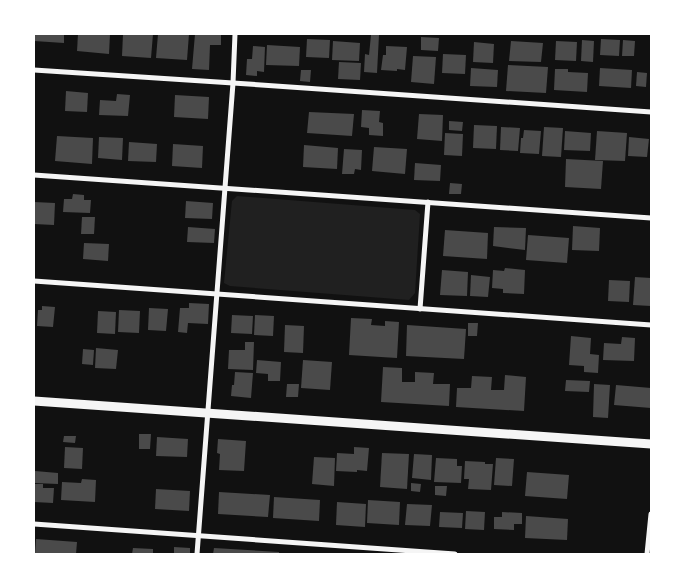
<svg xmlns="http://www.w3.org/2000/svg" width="685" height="588" font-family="'Libre Baskerville',serif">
<rect width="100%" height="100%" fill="#111"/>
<!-- green -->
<polygon fill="#202020" points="237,196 415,210 420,214 415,293 409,300 230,286 224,283 232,201"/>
<!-- building -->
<g fill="#4a4a4a">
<polygon points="34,34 64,34 64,43 34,41"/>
<polygon points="78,34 110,34 109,54 77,51"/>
<polygon points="123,34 153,34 151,58 122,56"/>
<polygon points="158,34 189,34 187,60 156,58"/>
<polygon points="195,34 221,34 221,45 210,45 209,70 192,69"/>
<polygon points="371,35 379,35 377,73 364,72 365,54 369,55"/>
<polygon points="421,37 439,38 438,51 421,50"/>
<polygon points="307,39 330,40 329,58 306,57"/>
<polygon points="601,39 620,40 619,56 600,55"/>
<polygon points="582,40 594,41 593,62 581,61"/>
<polygon points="623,40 635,41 634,56 622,56"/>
<polygon points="333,41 360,43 359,61 332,60"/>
<polygon points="511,41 543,43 541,62 509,61"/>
<polygon points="556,41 577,42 576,61 555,60"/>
<polygon points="474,42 494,44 493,63 473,62"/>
<polygon points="267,45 300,47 299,66 266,65"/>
<polygon points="253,46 265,47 264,72 257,71 257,76 246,75 247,59 252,59"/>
<polygon points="386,46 407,47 405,70 397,69 397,71 381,70 383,55 386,55"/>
<polygon points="443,54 466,55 465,74 442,73"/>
<polygon points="413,56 436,57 434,84 411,82"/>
<polygon points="339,62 361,63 360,80 338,79"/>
<polygon points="508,65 548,67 546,93 506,91"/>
<polygon points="471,68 498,70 497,87 470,86"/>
<polygon points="600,68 632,70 631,88 599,86"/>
<polygon points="555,69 568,69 568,72 588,73 587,92 554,90"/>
<polygon points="301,70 311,70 310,82 300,81"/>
<polygon points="637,72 647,73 646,87 636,86"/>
<polygon points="66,91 88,93 87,112 65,111"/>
<polygon points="117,94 130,95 128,116 99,115 100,100 116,101"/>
<polygon points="175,95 209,97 208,119 174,117"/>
<polygon points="362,110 380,111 379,122 383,123 383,136 369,135 369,128 361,127"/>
<polygon points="309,112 354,114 352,136 307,133"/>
<polygon points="419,114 443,115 442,141 417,139"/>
<polygon points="449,121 463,122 462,131 449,130"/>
<polygon points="474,125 497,126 496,149 473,148"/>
<polygon points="501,127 520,128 518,151 500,150"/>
<polygon points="544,127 563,128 561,157 542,156"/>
<polygon points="524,130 541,131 539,154 520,153 521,138 523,138"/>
<polygon points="565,131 591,133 590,151 564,150"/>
<polygon points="597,131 627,133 625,161 595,160"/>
<polygon points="445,133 463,134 462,156 444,155"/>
<polygon points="57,136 93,138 92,164 55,161"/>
<polygon points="99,137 123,138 122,160 98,158"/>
<polygon points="629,137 649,139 647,157 628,156"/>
<polygon points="129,142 157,144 156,162 128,161"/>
<polygon points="173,144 203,146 202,168 172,166"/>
<polygon points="304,145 338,148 337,169 303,167"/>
<polygon points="374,147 407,149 405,174 372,171"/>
<polygon points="344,149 362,150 361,170 355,169 354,174 342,174"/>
<polygon points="566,159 603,161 601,189 565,187"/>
<polygon points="415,163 441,165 440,181 414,180"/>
<polygon points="450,183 462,184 461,194 449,194"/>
<polygon points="73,194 84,195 84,200 91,200 90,213 63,212 64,199 72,199"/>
<polygon points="186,201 213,203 212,219 185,218"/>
<polygon points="34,202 55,203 54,225 34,224"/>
<polygon points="82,217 95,217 94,234 81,234"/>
<polygon points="573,226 600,228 599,251 572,250"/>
<polygon points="188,227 215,229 214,243 187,242"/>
<polygon points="494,227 526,228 525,250 493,246"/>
<polygon points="445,230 488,233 487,259 443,256"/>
<polygon points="528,235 569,238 567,263 526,260"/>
<polygon points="84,243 109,244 108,261 83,259"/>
<polygon points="505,268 525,270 524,294 503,293 503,289 492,288 493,270 504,271"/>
<polygon points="442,270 468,272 467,296 440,295"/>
<polygon points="471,275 490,277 488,297 470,296"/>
<polygon points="635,277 651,278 651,306 633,305"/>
<polygon points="609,280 630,281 629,302 608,301"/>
<polygon points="189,303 209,304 208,324 188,323 187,333 178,332 180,308 189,308"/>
<polygon points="42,306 55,307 53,327 37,326 38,310 42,310"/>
<polygon points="149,308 168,309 166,331 148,330"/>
<polygon points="119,310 140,311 139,333 118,332"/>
<polygon points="98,311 116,312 115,334 97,333"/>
<polygon points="232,315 253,316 252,334 231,333"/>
<polygon points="255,315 274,316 273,336 254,335"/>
<polygon points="351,318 372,319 371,325 385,326 385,321 399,322 397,358 349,355"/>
<polygon points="468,323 478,323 477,336 468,336"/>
<polygon points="285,325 304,326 303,353 284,352"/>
<polygon points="407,325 466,329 464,359 406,356"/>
<polygon points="571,336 591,338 590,354 599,355 598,373 584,372 584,366 569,365"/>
<polygon points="622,337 635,338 634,361 603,360 604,343 621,344"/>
<polygon points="245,342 254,342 253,370 228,369 229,350 245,350"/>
<polygon points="96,348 118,350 116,369 95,368"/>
<polygon points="83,349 94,350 93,365 82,364"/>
<polygon points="257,360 281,362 280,381 268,381 268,374 256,373"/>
<polygon points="303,360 332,362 330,390 301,388"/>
<polygon points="383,367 402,368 402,382 415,382 415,372 434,373 433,384 450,384 449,406 381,402"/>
<polygon points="235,372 253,373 251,398 231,396 232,385 234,385"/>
<polygon points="505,375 526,377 524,411 456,407 457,388 471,388 472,376 492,377 491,390 504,390"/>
<polygon points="566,380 590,381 589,392 565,391"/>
<polygon points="287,384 299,384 298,397 286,397"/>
<polygon points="594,384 610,385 608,418 593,417"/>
<polygon points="616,385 651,388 651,408 614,405"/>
<polygon points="139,434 151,434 150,449 139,449"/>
<polygon points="64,436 76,436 75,443 63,442"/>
<polygon points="157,437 188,439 187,457 156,456"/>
<polygon points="218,439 246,441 244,471 219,470 220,454 217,453"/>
<polygon points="65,447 83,448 82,469 64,468"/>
<polygon points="354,447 369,448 367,471 357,470 357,472 336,471 337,453 354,454"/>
<polygon points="382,453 409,454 407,489 380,487"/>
<polygon points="414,454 432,455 431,480 412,478"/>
<polygon points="314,457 335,458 334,486 312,484"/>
<polygon points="436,458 457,459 457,466 462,466 461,483 434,482"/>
<polygon points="496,458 514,459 512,486 494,485"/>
<polygon points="465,461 485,462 485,464 493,464 491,490 468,489 469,479 464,479"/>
<polygon points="35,471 58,473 58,484 34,483"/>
<polygon points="527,472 569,475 567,499 525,496"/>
<polygon points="82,479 96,480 95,502 61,500 62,482 81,483"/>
<polygon points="411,483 421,484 420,492 411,491"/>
<polygon points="34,484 43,484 43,488 54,488 53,503 34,502"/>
<polygon points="435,486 447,486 446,496 435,495"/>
<polygon points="156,489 190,491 189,511 155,509"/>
<polygon points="219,492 270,495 268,517 218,514"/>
<polygon points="274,497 320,500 319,521 273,518"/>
<polygon points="368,500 400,502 399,525 367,523"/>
<polygon points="337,502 366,504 365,527 336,525"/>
<polygon points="407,504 432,505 430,526 405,525"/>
<polygon points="466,511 485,512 484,530 465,529"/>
<polygon points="440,512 463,513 462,528 439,527"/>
<polygon points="502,512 522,513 522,524 514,524 514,530 494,529 494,517 502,517"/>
<polygon points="526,516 568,519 567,540 525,538"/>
<polygon points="36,539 77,542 76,554 35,554"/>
<polygon points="174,547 190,548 190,554 174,554"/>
<polygon points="133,548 153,549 153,554 132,554"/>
<polygon points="214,548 279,552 279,554 213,554"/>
</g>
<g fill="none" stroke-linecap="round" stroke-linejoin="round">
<!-- minor -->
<g stroke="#f5f5f5" stroke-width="5">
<polyline points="34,70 233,83 651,112"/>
<polyline points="34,175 651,218"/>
<polyline points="34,281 651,325"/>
<polyline points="420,309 428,202"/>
<polyline points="34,524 455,554"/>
<polyline points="197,554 233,83 235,34"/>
<polyline points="647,554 651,514"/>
</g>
<!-- tertiary -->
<polyline stroke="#f5f5f5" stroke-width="9" points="34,401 651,444"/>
</g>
<!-- border -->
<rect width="685" height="588" fill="none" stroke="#ffffff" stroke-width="70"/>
</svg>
